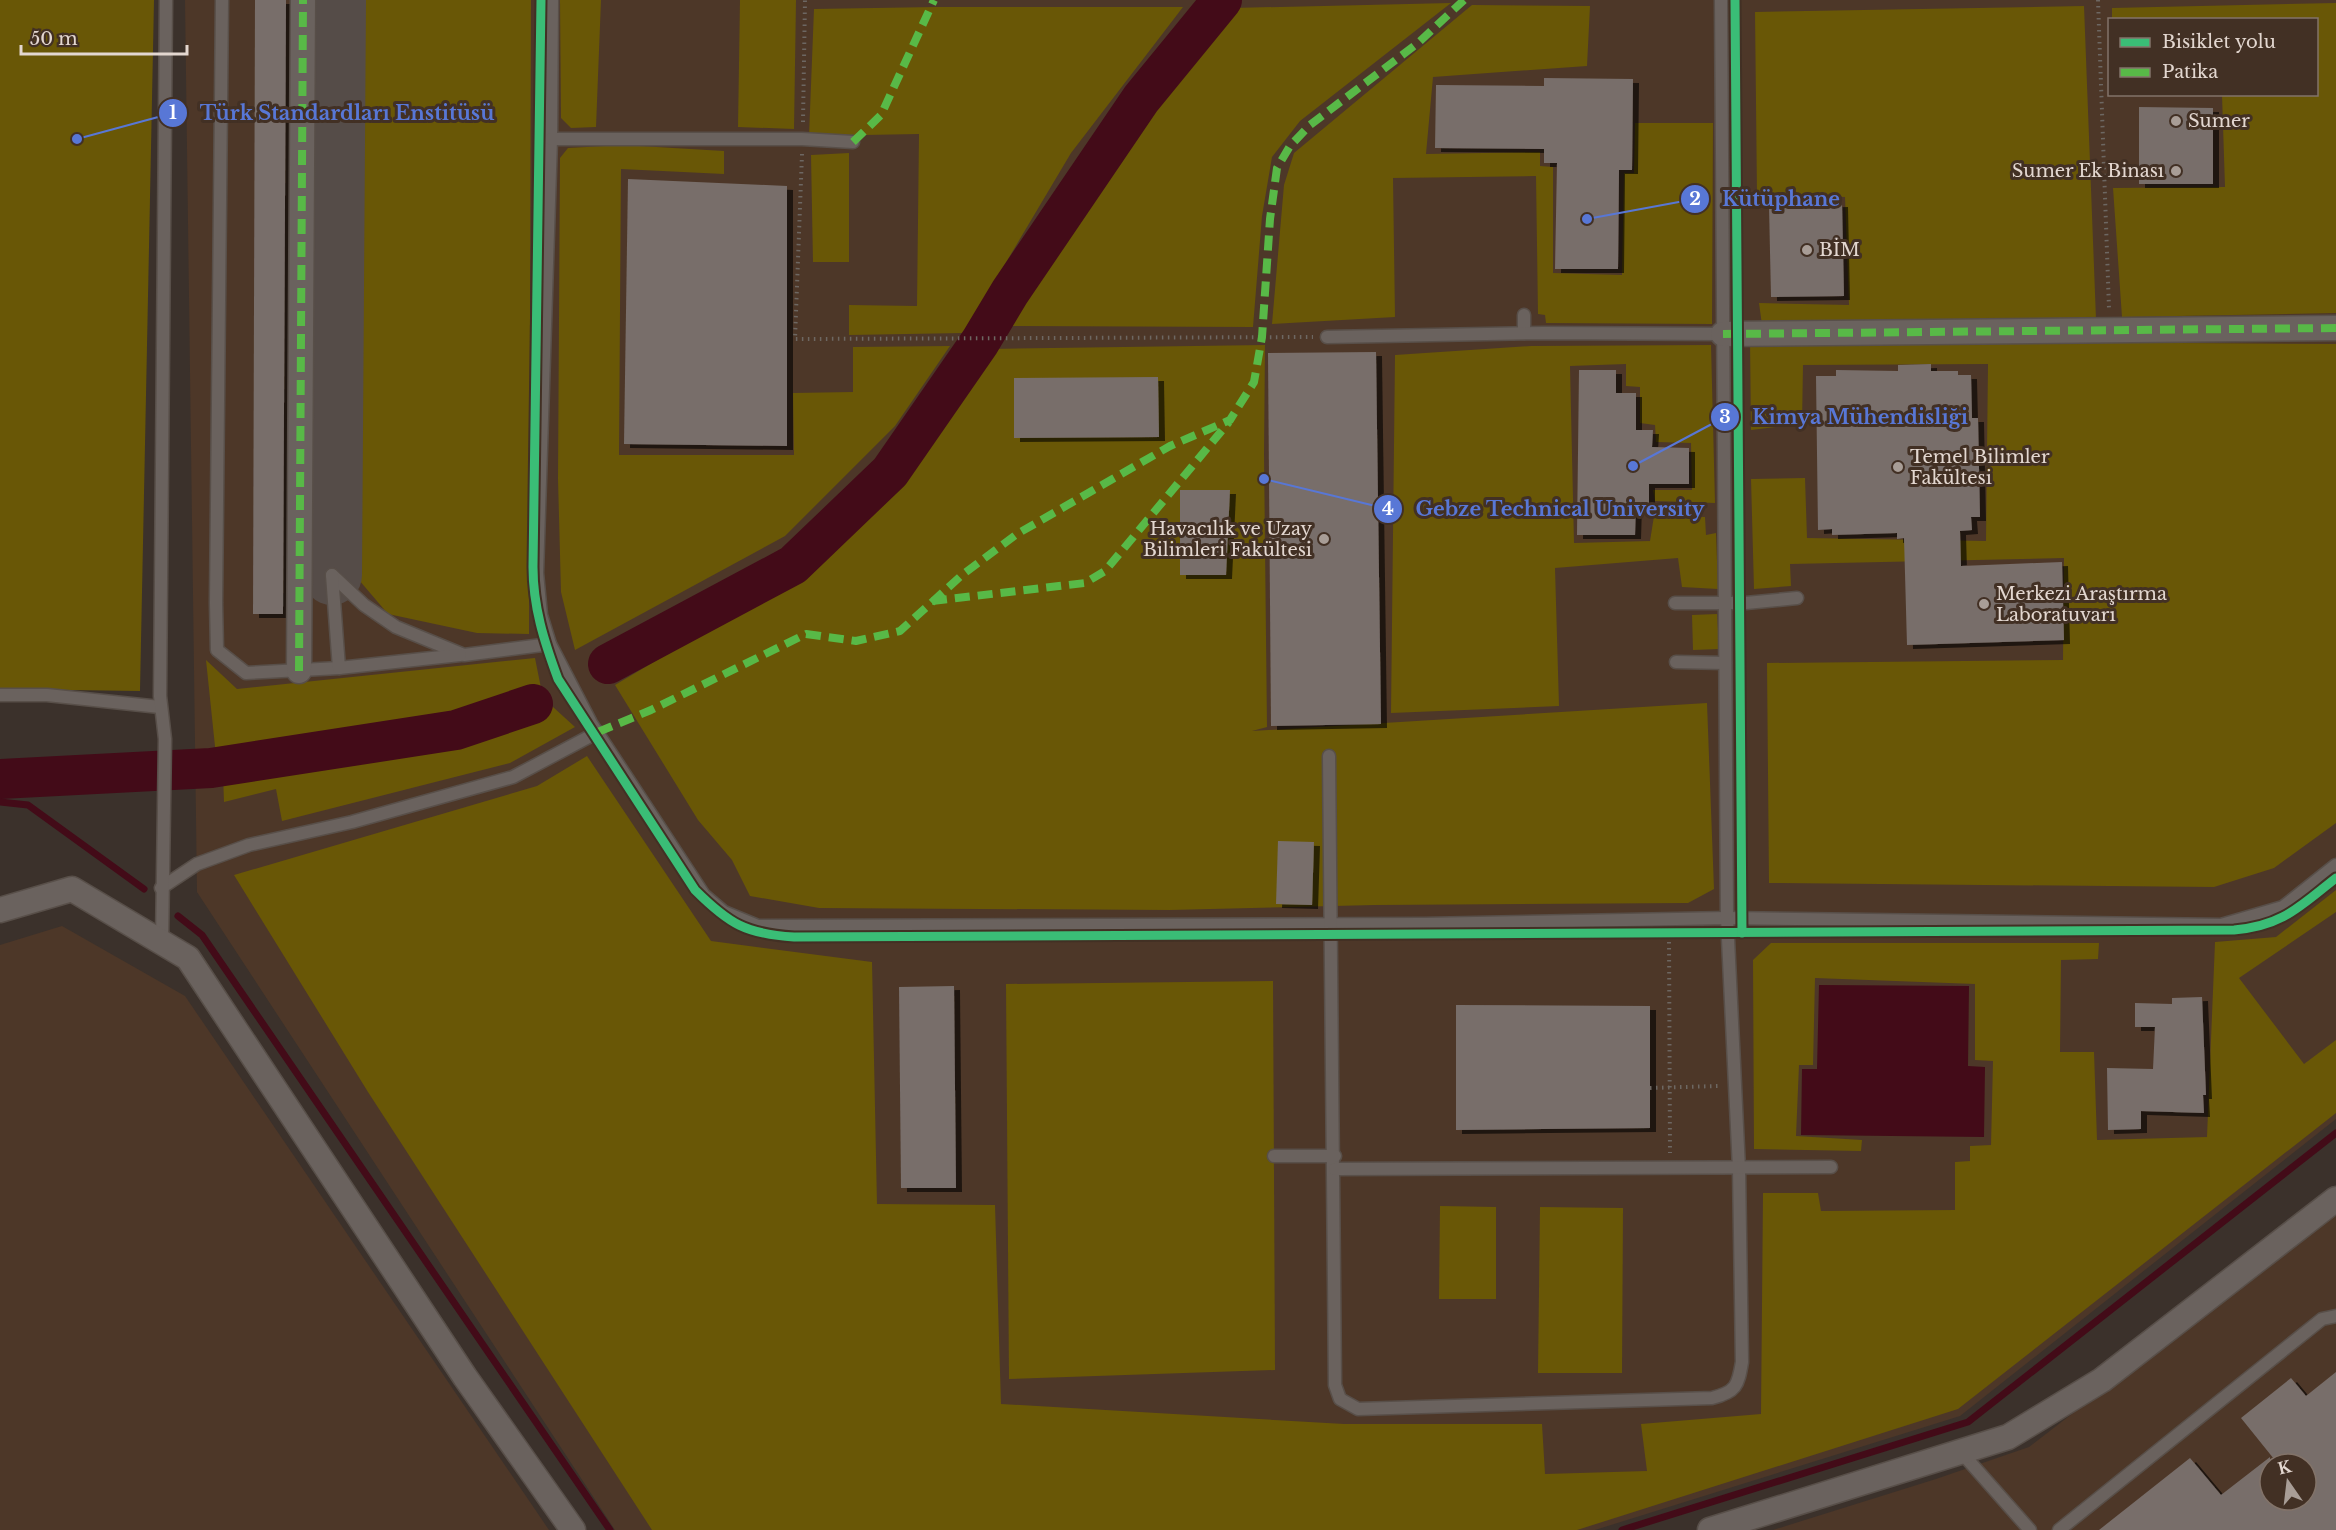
<svg xmlns="http://www.w3.org/2000/svg" width="2336" height="1530" font-family="'Libre Baskerville',serif">
<defs>
<filter id="shadow"><feDropShadow dx="6" dy="4" stdDeviation="0" flood-color="#0009"/></filter>
</defs>
<rect width="100%" height="100%" fill="#3b312b"/>
<!-- built -->
<g fill="#4d3728" fill-rule="evenodd">
<path d="M185 0H2336V1119L1960 1416 1595 1530H615L197 892ZM2110 20H2316V94H2110Z"/>
<polygon points="62,926 185,996 549,1530 0,1530 0,945"/>
<path d="M2336 1210V1530H1773L1936 1479 2029 1447ZM2270 1464H2306V1500H2270Z"/>
</g>
<!-- green -->
<g fill="#695706">
<polygon points="0,0 154,0 140,691 0,689"/>
<polygon points="360,0 531,0 529,634 477,633 388,614 359,580"/>
<polygon points="560,0 601,0 596,127 571,128 561,118"/>
<polygon points="740,0 796,0 794,129 738,127"/>
<polygon points="1451,3 1300,121 1272,157 1262,216 1253,327 1008,326 1150,107 1232,8"/>
<polygon points="2336,3 2336,313 2122,317 2113,188 2225,187 2222,95 2316,94 2316,20 2112,19 2112,8"/>
<polygon points="1472,5 1590,6 1587,66 1433,77 1426,154 1540,152 1540,166 1553,167 1553,273 1622,275 1624,173 1634,173 1635,123 1713,123 1712,324 1546,323 1545,315 1538,314 1536,176 1393,178 1395,317 1272,324 1284,185 1294,153"/>
<polygon points="2084,6 2096,319 1762,325 1759,303 1849,305 1845,197 1757,195 1755,12"/>
<polygon points="935,7 1183,7 1071,153 964,333 849,335 849,305 917,306 919,134 809,136 814,9"/>
<polygon points="623,145 724,151 724,174 621,169 619,455 794,455 793,393 853,392 853,347 950,346 895,426 785,536 575,650 561,592 558,479 560,158 568,148"/>
<polygon points="849,153 849,262 813,262 811,155"/>
<polygon points="1750,340 2336,344 2336,823 2274,868 2214,887 1769,883 1767,663 2063,660 2064,558 1790,564 1791,586 1754,589 1751,479 1805,478 1807,538 1986,541 1988,364 1803,365 1802,424 1751,430"/>
<polygon points="1265,345 1264,454 1267,727 1252,731 1707,703 1714,889 1688,903 1375,905 1170,910 819,908 750,896 732,860 698,820 615,685 805,572 906,467 990,349"/>
<polygon points="1711,345 1715,503 1655,501 1653,490 1692,490 1691,443 1656,442 1655,425 1640,423 1640,387 1626,386 1626,364 1570,366 1574,543 1650,541 1654,516 1705,517 1706,535 1716,533 1718,589 1682,587 1678,558 1555,568 1559,706 1391,713 1395,355 1531,346"/>
<polygon points="1717,614 1719,649 1693,650 1692,615"/>
<polygon points="535,658 541,688 456,718 216,756 206,660 237,689"/>
<polygon points="553,707 575,727 510,763 282,821 276,789 224,802 223,775 505,729"/>
<polygon points="587,756 711,941 872,962 877,1204 995,1205 1001,1404 1344,1424 1542,1424 1545,1474 1647,1471 1641,1424 1761,1414 1763,1193 1818,1193 1821,1211 1955,1210 1955,1162 1970,1161 1970,1146 1991,1145 1993,1061 1975,1060 1975,984 1815,978 1813,1065 1799,1065 1796,1136 1862,1140 1861,1151 1754,1149 1753,960 1771,943 2099,943 2098,959 2061,960 2060,1052 2094,1052 2097,1140 2207,1137 2215,942 2276,937 2336,890 2336,912 2239,978 2304,1064 2336,1040 2336,1113 1958,1409 1577,1530 652,1530 368,1092 234,875 537,786"/>
<polygon points="1273,981 1275,1370 1009,1379 1006,984"/>
<polygon points="1440,1206 1496,1207 1496,1299 1439,1299"/>
<polygon points="1540,1207 1623,1208 1622,1373 1538,1373"/>
</g>
<!-- water -->
<polygon fill="#430b18" points="1819,985 1969,986 1968,1066 1985,1067 1984,1137 1801,1135 1802,1069 1817,1069"/>
<g fill="none" stroke-linecap="round" stroke-linejoin="round">
<!-- stream -->
<g stroke="#430b18" stroke-width="7">
<polyline points="0,802 28,805 144,889"/>
<polyline points="178,916 202,935 610,1530"/>
<polyline points="1622,1530 1968,1422 2336,1133"/>
</g>
<!-- river -->
<g stroke="#430b18" stroke-width="40">
<polyline points="608,664 793,565 890,472 980,342 1010,292 1141,99 1222,0"/>
<polyline points="0,779 211,768 456,730 533,704"/>
</g>
<!-- taxiway -->
<polyline stroke="#554c48" stroke-width="60" points="332,575 336,0"/>
</g>
<!-- building -->
<g fill="#786e6a" filter="url(#shadow)">
<polygon points="255,0 286,0 283,614 253,614"/>
<polygon points="1544,78 1633,79 1632,170 1619,170 1618,269 1555,269 1557,163 1544,163 1544,149 1435,148 1436,85 1544,86"/>
<polygon points="2139,107 2213,108 2213,184 2139,184"/>
<polygon points="628,179 787,186 787,446 624,444"/>
<polygon points="1842,203 1844,296 1771,297 1769,205"/>
<polygon points="1376,352 1381,724 1271,726 1268,353"/>
<polygon points="1931,364 1931,371 1958,371 1958,375 1971,375 1972,418 1978,418 1980,517 1971,517 1972,530 1960,531 1961,566 2062,562 2064,640 1907,645 1904,538 1897,539 1897,533 1832,535 1832,529 1818,530 1816,376 1836,376 1836,370 1898,371 1898,365"/>
<polygon points="1579,370 1616,370 1616,393 1636,393 1636,430 1653,430 1652,447 1689,448 1689,484 1649,484 1649,504 1636,503 1635,535 1577,535"/>
<polygon points="1158,377 1159,437 1014,438 1014,378"/>
<polygon points="1180,490 1230,490 1226,575 1180,575"/>
<polygon points="1278,841 1314,842 1312,905 1276,904"/>
<polygon points="954,986 956,1188 901,1188 899,987"/>
<polygon points="2202,997 2206,1095 2203,1095 2204,1113 2141,1111 2141,1129 2108,1130 2107,1068 2153,1069 2155,1027 2135,1027 2135,1003 2172,1004 2172,998"/>
<polygon points="1456,1005 1650,1006 1650,1128 1456,1130"/>
<polygon points="2336,1372 2336,1530 2099,1530 2190,1458 2221,1495 2270,1457 2270,1500 2306,1500 2306,1464 2278,1464 2241,1418 2291,1378 2306,1396"/>
</g>
<g fill="none" stroke-linecap="round" stroke-linejoin="round">
<!-- lane casing -->
<g stroke="#584f49" stroke-width="15">
<g id="lane">
<polyline points="222,0 216,603 217,650 246,673 339,668"/>
<polyline points="552,0 551,139 537,573 541,615 550,644 591,723 704,895 724,912 758,926 1424,924 1727,918 2221,925 2283,907 2336,865"/>
<polyline points="551,139 802,139 853,142"/>
<polyline points="1524,315 1524,333"/>
<polyline points="1327,337 1544,333 1723,334"/>
<polyline points="332,575 364,605 396,627 464,655 550,644"/>
<polyline points="332,575 339,668 460,655"/>
<polyline points="1675,603 1746,603 1797,598"/>
<polyline points="1676,662 1725,663"/>
<polyline points="0,695 47,695 160,707"/>
<path d="M1329 756 1335 1385 1340 1399 1358 1409 1712 1398C1736 1392 1738 1386 1742 1362L1739 1169 1727 918 1721 0"/>
<polyline points="161,888 197,864 249,845 352,822 513,777 598,732"/>
<polyline points="162,942 165,739 160,696 166,0"/>
<polyline points="1274,1156 1335,1156"/>
<polyline points="1335,1169 1831,1167"/>
<polyline points="1961,1452 2030,1530"/>
<polyline points="2059,1530 2322,1319 2336,1316"/>
</g>
</g>
<!-- street casing -->
<g stroke="#584f49" stroke-width="27">
<g id="street">
<polyline points="1723,334 2336,328"/>
<polyline points="299,671 303,0"/>
<polyline points="0,910 72,889 188,958 465,1377 573,1530"/>
<polyline points="1710,1530 2008,1437 2102,1380 2336,1199"/>
</g>
</g>
<!-- path -->
<g stroke="#6d6762" stroke-width="4" stroke-dasharray="1.5 4.5" stroke-linecap="butt">
<polyline points="2098,0 2109,308"/>
<polyline points="803,122 805,0"/>
<polyline points="802,154 795,339 1313,337"/>
<polyline points="1669,936 1670,1153"/>
<polyline points="1650,1088 1718,1086"/>
</g>
<!-- lane -->
<use href="#lane" stroke="#6a625e" stroke-width="12"/>
<!-- street -->
<use href="#street" stroke="#6a625e" stroke-width="24"/>
<!-- quiet -->
<g stroke="#58b947" stroke-width="8" stroke-dasharray="15 8" stroke-linecap="butt">
<polyline points="853,142 881,115 934,0"/>
<polyline points="1723,334 2336,328"/>
<polyline points="932,601 1085,583 1105,571 1229,422"/>
<polyline points="299,671 303,0"/>
<polyline points="598,732 651,710 806,634 856,641 900,631 962,575 1017,534 1170,446 1230,420 1254,382 1262,337 1270,219 1277,168 1290,146 1310,125 1418,43 1464,0"/>
</g>
<!-- cycleway casing -->
<g stroke="#423024" stroke-width="13">
<g id="cycleway">
<path d="M541 0 533 567C533 607 544 641 558 679L695 890C729 924 746 934 794 937L2234 930C2283 926 2300 906 2336 878"/>
<polyline points="1735,0 1742,933"/>
</g>
</g>
<!-- cycleway -->
<use href="#cycleway" stroke="#3abd76" stroke-width="9"/>
</g>
<!-- markers -->
<g fill="#a89d96" stroke="#423024" stroke-width="2">
<circle cx="2176" cy="121" r="6"/>
<circle cx="2176" cy="171" r="6"/>
<circle cx="1807" cy="250" r="6"/>
<circle cx="1898" cy="467" r="6"/>
<circle cx="1324" cy="539" r="6"/>
<circle cx="1984" cy="604" r="6"/>
</g>
<g text-anchor="middle" dominant-baseline="central" stroke-width="6" stroke-linejoin="round" paint-order="stroke">
<!-- poi labels -->
<g font-size="18" fill="#e3d7d0" stroke="#423024" text-anchor="start">
<text x="2188" y="121">Sumer</text>
<text x="2164" y="171" text-anchor="end">Sumer Ek Binası</text>
<text x="1819" y="250">BİM</text>
<text x="1910" y="457">Temel Bilimler<tspan x="1910" dy="21">Fakültesi</tspan></text>
<text x="1312" y="529" text-anchor="end">Havacılık ve Uzay<tspan x="1312" dy="21">Bilimleri Fakültesi</tspan></text>
<text x="1996" y="594">Merkezi Araştırma<tspan x="1996" dy="21">Laboratuvarı</tspan></text>
</g>
</g>
<!-- callouts -->
<path fill="none" stroke="#5877d6" stroke-width="2" d="M77 139L173 113M1587 219L1695 199M1633 466L1725 417M1264 479L1388 509"/>
<g fill="#5877d6" stroke="#423024" stroke-width="2">
<circle cx="77" cy="139" r="6"/>
<circle cx="1587" cy="219" r="6"/>
<circle cx="1633" cy="466" r="6"/>
<circle cx="1264" cy="479" r="6"/>
<circle cx="173" cy="113" r="15"/>
<circle cx="1695" cy="199" r="15"/>
<circle cx="1725" cy="417" r="15"/>
<circle cx="1388" cy="509" r="15"/>
</g>
<g font-size="18" text-anchor="middle" font-weight="bold" fill="#fff">
<text x="173" y="119">1</text>
<text x="1695" y="205">2</text>
<text x="1725" y="423">3</text>
<text x="1388" y="515">4</text>
</g>
<g font-size="20" text-anchor="middle" font-weight="bold" fill="#5877d6" stroke="#423024" stroke-width="6" stroke-linejoin="round" paint-order="stroke">
<text x="347" y="120">Türk Standardları Enstitüsü</text>
<text x="1781" y="206">Kütüphane</text>
<text x="1860" y="424">Kimya Mühendisliği</text>
<text x="1560" y="516">Gebze Technical University</text>
</g>
<!-- legend -->
<rect x="2108" y="18" width="210" height="78" fill="#423024" stroke="#827369" stroke-width="1.5"/>
<rect x="2120" y="38" width="30" height="9" fill="#3abd76" stroke="#827369" stroke-width="1.5"/>
<text x="2162" y="48" font-size="18" fill="#e3d7d0">Bisiklet yolu</text>
<rect x="2120" y="68" width="30" height="9" fill="#58b947" stroke="#827369" stroke-width="1.5"/>
<text x="2162" y="78" font-size="18" fill="#e3d7d0">Patika</text>
<!-- north arrow -->
<g transform="translate(2288 1482) rotate(346)"><circle r="28" fill="#423024" stroke="#827369" stroke-width="1.5"/>
<path d="M0-4.5L10 22L0 15L-10 22Z" fill="#a89d96"/>
<text y="-9" font-size="16" font-weight="bold" text-anchor="middle" fill="#e3d7d0">K</text>
</g>
<!-- scale -->
<path d="M21 45v9h166v-9" fill="none" stroke="#e3d7d0" stroke-width="3"/>
<text x="30" y="45" font-size="18" fill="#e3d7d0" stroke="#423024" stroke-width="4.5" paint-order="stroke">50 m</text>
</svg>
